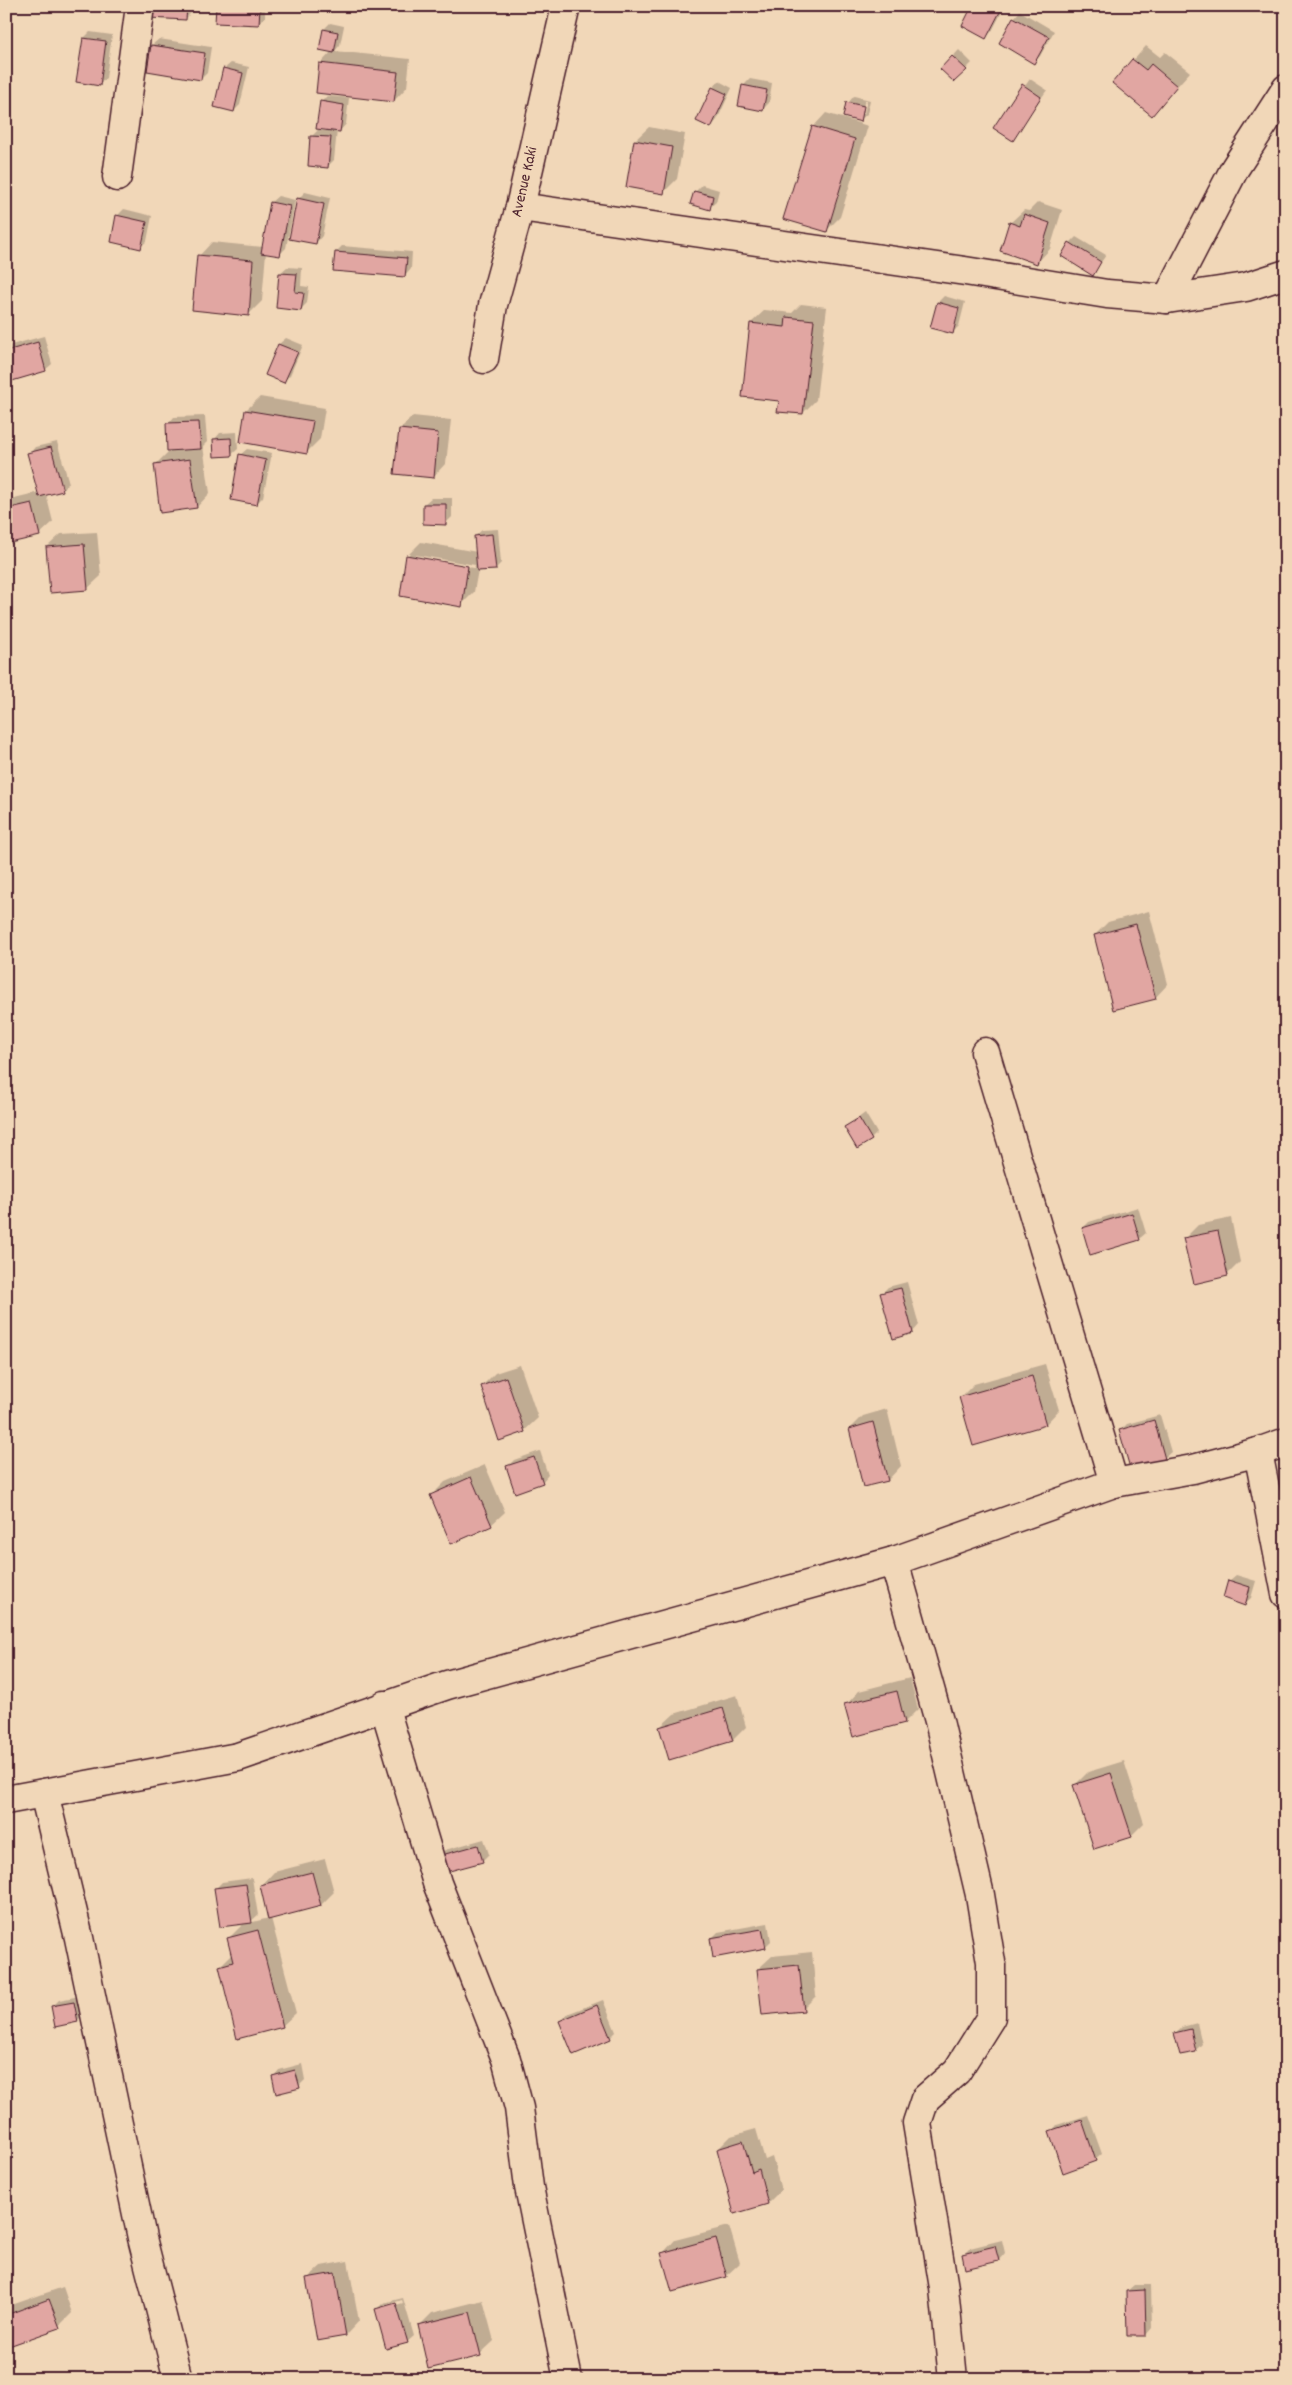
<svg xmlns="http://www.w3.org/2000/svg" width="1292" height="2385" font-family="Dekko,sans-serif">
<rect width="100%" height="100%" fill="#f1d7b8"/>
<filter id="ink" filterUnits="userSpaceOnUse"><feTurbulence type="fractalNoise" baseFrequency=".02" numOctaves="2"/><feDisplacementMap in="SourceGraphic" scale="10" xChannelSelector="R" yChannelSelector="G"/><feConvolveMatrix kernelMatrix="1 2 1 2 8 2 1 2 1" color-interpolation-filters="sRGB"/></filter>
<g filter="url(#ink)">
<!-- shadow -->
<g fill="#0003" fill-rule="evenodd">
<polygon points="150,6 192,6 192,12 186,18"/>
<polygon points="218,6 265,6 265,17 258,24"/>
<polygon points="973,6 1005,6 992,31 986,37"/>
<polygon points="1020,11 1054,31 1040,56 1034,62 1000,42 1014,18"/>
<polygon points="330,23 344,26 340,45 335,51 410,59 407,87 394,101 320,64 332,51 324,29"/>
<polygon points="90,32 112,35 106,78 99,84 84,38"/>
<polygon points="159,39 211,47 207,73 201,79 149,70 152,45"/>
<polygon points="1146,46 1160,57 1165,52 1190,72 1152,114 1114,83"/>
<polygon points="959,50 972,63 954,81 942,68"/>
<polygon points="231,63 249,67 240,105 234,111 224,69"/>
<polygon points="750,79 772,83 769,103 762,110 740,105 744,85"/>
<polygon points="1030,79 1047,90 1012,139 995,128"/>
<polygon points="719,81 732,88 717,120 711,127 713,88"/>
<polygon points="327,96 349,98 346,124 340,131 337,130 334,160 328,166 311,137 318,130 326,131 321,102"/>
<path d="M854 96 870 100 867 114 860 120 848 103ZM865 100H867L864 114H861Z"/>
<polygon points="826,113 868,126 840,217 826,231 813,127"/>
<polygon points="649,127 685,134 677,179 664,192 628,186 635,140"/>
<polygon points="702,185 719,190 716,202 709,208 692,203 696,191"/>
<polygon points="305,192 330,198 322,236 316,243 298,199"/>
<polygon points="278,196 295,200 286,248 279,255 266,252 262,301 248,315 199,256 212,242 263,247 271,202"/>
<polygon points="1038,202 1062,210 1050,249 1037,263 1010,223 1024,210 1029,211"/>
<polygon points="124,209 152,216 147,241 140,247 112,241 118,215"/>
<polygon points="1076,237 1106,255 1093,274 1070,243"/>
<polygon points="342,246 412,252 411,269 405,276 336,252"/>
<polygon points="287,267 302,268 301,286 309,287 307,303 301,309 280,273"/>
<polygon points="944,296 965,302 959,326 952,333 938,302"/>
<polygon points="801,304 827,307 816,400 803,413 780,400 751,323 765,310 792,313"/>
<polygon points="44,336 52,364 45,370 6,356 6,350 11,345"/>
<polygon points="286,338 303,345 290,375 283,382 266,374 279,344"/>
<polygon points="260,397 325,408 320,439 307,452 241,441 246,410"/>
<polygon points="205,416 207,442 203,446 210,493 197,507 155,465 169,451 168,424 174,417"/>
<polygon points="413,416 451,420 446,463 433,477 400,429"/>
<polygon points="237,432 238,449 231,455 214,440 220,433"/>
<polygon points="57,442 69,483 62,490 46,494 53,522 39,535 6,543 6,500 39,492 29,454 35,447"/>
<polygon points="247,449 272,453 263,497 257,503 240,455"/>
<polygon points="431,498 452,498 452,517 446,523 424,504"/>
<path d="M498 529 501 563 495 569 478 570 474 592 461 605 407 556 421 542 477 552 475 536 482 530ZM416 555 475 565 474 568 416 558Z"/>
<polygon points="97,532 101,576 87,589 47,547 61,534"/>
<polygon points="1149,911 1168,984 1155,998 1095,935 1108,922"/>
<polygon points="865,1113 877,1133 871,1139 846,1127"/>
<polygon points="1138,1207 1146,1233 1139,1239 1083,1228 1089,1222"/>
<polygon points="1231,1218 1240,1262 1227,1275 1185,1238 1198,1225"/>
<polygon points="907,1282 919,1325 913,1332 894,1337 882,1293 888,1287"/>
<polygon points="1045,1364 1059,1410 1046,1424 960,1398 974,1384"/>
<polygon points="520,1365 538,1418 524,1431 482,1386 495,1373"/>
<polygon points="887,1409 901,1466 888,1480 850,1429 863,1416"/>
<polygon points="1160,1415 1171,1452 1164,1458 1121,1430 1127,1424"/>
<polygon points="540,1451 548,1475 542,1482 507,1467 514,1460"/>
<polygon points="485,1465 505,1512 491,1525 431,1496 445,1482"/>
<polygon points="1236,1575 1256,1581 1251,1598 1244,1604 1229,1581"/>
<polygon points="910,1678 918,1709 905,1722 846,1705 859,1691"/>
<polygon points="737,1695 746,1727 733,1740 660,1727 674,1714"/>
<polygon points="1124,1761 1144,1823 1131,1836 1075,1785 1088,1772"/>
<polygon points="484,1839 489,1854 482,1861 439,1856 445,1850"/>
<polygon points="325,1859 334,1892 321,1905 271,1918 296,2013 282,2026 220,1966 232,1954 228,1939 244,1923 216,1888 222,1882 252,1878 258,1915 249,1923 269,1918 261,1886 274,1872"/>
<polygon points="768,1923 771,1941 765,1947 711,1939 718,1932"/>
<polygon points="812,1952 816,1996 803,2009 758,1969 772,1956"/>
<polygon points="80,1996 84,2014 77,2021 52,2007 59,2000"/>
<polygon points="603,2000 616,2032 610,2038 560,2021 567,2014"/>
<polygon points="1197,2023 1202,2044 1196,2050 1175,2033 1182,2027"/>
<polygon points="302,2064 305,2080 299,2086 273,2077 279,2070"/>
<polygon points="1088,2115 1102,2154 1095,2160 1051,2132 1057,2125"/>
<polygon points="756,2129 765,2160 772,2157 781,2190 768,2203 718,2149 731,2136"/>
<polygon points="729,2226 740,2263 726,2276 662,2254 675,2240"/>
<polygon points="1002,2240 1005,2253 999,2260 963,2255 970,2248"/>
<polygon points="348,2261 359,2321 346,2335 307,2279 321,2266"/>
<polygon points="1134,2285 1151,2285 1152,2328 1146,2335 1127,2291"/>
<polygon points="63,2287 72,2313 59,2326 6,2346 6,2307"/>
<path d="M403 2298 414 2336 407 2342 376 2310 383 2303ZM402 2300 403 2303 382 2309V2306Z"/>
<polygon points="483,2300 494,2341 480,2354 419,2326 432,2313"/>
<polygon points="903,2372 904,2379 878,2379 881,2376"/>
</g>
<!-- building -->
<g fill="#e1a6a2" stroke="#4a1f2b">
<polygon points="149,6 187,6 186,20 149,18"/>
<polygon points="216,6 260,6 259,25 215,23"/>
<polygon points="972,6 1003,6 986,39 962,26"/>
<polygon points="1013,17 1049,37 1034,64 999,43"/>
<polygon points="323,29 338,32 334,53 319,50"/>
<polygon points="83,38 106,41 100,86 76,82"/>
<polygon points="151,45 205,53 201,80 147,71"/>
<polygon points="952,56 967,70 954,82 940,69"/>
<polygon points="1132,59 1146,70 1151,64 1177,86 1152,116 1112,83"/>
<polygon points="319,63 398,72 394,102 316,93"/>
<polygon points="223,68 243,73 234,112 214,107"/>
<polygon points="1022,84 1041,97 1013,141 993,128"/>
<polygon points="742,85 767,90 763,111 738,106"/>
<polygon points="712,87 727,94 711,128 696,121"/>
<polygon points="320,101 344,105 340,132 316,129"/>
<polygon points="846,102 864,106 861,122 843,117"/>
<polygon points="812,126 855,139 827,232 783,219"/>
<polygon points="310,136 331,137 328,168 308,166"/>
<polygon points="634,140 672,147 664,194 626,187"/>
<polygon points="694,191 713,196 710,210 690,204"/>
<polygon points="297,198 324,204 316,244 289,239"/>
<polygon points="270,202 290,206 280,256 261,253"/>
<polygon points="1024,214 1050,223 1037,264 1000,251 1009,222 1020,226"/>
<polygon points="116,215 147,222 141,249 111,242"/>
<polygon points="1069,242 1101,262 1093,276 1061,256"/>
<polygon points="335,252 407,258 405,277 333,271"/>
<polygon points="197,255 253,260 249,316 192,310"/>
<polygon points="279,273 297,274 295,292 304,293 301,311 276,308"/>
<polygon points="937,302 959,308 953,334 930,328"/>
<polygon points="786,317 814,320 803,414 777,412 779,401 742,397 750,323 785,327"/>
<polygon points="38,342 46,371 12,381 6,361 6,351"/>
<polygon points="278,344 298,352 284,383 265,375"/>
<polygon points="245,410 313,421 307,454 240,442"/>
<polygon points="199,422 201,449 167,451 166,423"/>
<polygon points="399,429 438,433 434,478 394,474"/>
<polygon points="231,438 232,456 214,457 213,439"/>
<polygon points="51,447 63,491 39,497 27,453"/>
<polygon points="239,454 266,460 257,505 231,500"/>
<polygon points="190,459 197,508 160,513 154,464"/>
<polygon points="32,503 40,536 6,544 6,509"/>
<polygon points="423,504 446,504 446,525 423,524"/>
<polygon points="492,534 496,570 477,571 474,536"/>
<polygon points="84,544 88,590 50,593 46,547"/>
<polygon points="406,555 468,566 462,607 400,596"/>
<polygon points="1136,924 1156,999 1113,1010 1094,935"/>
<polygon points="859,1118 872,1140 857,1149 844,1127"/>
<polygon points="1132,1213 1140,1240 1090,1255 1082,1228"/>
<polygon points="1218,1231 1228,1276 1194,1284 1183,1238"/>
<polygon points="901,1288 913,1333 893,1339 880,1293"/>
<polygon points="1032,1376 1046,1425 973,1446 959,1397"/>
<polygon points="506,1377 525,1432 499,1441 481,1386"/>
<polygon points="1154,1420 1165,1459 1130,1468 1119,1430"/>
<polygon points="873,1422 888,1481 863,1487 849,1429"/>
<polygon points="534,1457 543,1483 515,1493 506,1466"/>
<polygon points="471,1477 492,1526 451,1544 430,1495"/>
<polygon points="1228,1580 1250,1587 1245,1606 1223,1598"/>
<polygon points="897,1691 905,1723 853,1737 844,1704"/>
<polygon points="723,1708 733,1741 669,1760 659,1727"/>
<polygon points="1111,1773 1132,1837 1094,1849 1073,1785"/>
<polygon points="478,1845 483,1862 442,1873 438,1856"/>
<polygon points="312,1872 321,1906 268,1920 260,1885"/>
<polygon points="246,1884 252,1923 220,1927 214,1888"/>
<polygon points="762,1929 766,1948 713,1958 710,1938"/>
<polygon points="258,1930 283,2027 237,2039 219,1966 233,1962 227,1938"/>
<polygon points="799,1965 804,2011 762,2015 757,1969"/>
<polygon points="74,2002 78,2022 55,2027 51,2006"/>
<polygon points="597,2005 611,2039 573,2055 559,2021"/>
<polygon points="1191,2029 1196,2052 1180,2055 1174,2033"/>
<polygon points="295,2070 300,2088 276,2094 272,2076"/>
<polygon points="1082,2120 1096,2161 1063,2173 1049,2131"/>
<polygon points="743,2141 752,2172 759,2169 768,2204 734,2214 717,2149"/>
<polygon points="716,2238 727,2277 672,2292 661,2253"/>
<polygon points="995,2246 999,2261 965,2269 962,2254"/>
<polygon points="335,2273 346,2336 317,2341 306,2278"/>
<polygon points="1145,2290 1146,2336 1127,2336 1126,2291"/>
<polygon points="49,2299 60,2328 6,2347 6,2315"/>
<polygon points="396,2303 408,2343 386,2349 375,2309"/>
<polygon points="470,2312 481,2356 428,2369 418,2325"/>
</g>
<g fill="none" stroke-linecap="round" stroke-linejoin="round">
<!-- minor casing -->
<g stroke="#4a1f2b" stroke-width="31">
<g id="minor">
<polyline points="117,177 140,6"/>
<polyline points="520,207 965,271 1107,294 1167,299 1246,287 1286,274"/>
<polyline points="1167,299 1235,168 1286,89"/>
<polyline points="484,359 493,305 520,207 566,6"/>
<polyline points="985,1052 1114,1483"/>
<polyline points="1258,1452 1286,1442"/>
<polyline points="894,1561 939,1721 980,1895 991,1962 991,2017 957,2071 925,2099 917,2123 944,2288 953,2379"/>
<polyline points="384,1705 437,1883 506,2059 519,2108 529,2187 568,2379"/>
<polyline points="44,1793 79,1938 142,2238 178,2379"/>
<polyline points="6,1800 238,1757 447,1685 894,1561 1114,1483 1193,1469 1258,1452 1286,1594"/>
</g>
</g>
<!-- minor -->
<use href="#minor" stroke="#f1d7b8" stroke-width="28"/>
</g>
</g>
<g text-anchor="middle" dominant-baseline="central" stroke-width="4" stroke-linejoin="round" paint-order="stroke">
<!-- street labels -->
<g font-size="16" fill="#4a1f2b" stroke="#f1d7b8">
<text transform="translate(525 182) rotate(-77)">Avenue Kaki</text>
</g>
</g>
<!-- margin -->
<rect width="1292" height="2385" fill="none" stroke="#f1d7b8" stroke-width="25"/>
<rect x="12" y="12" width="1267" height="2360" fill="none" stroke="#4a1f2b" stroke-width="2" filter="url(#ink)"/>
</svg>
